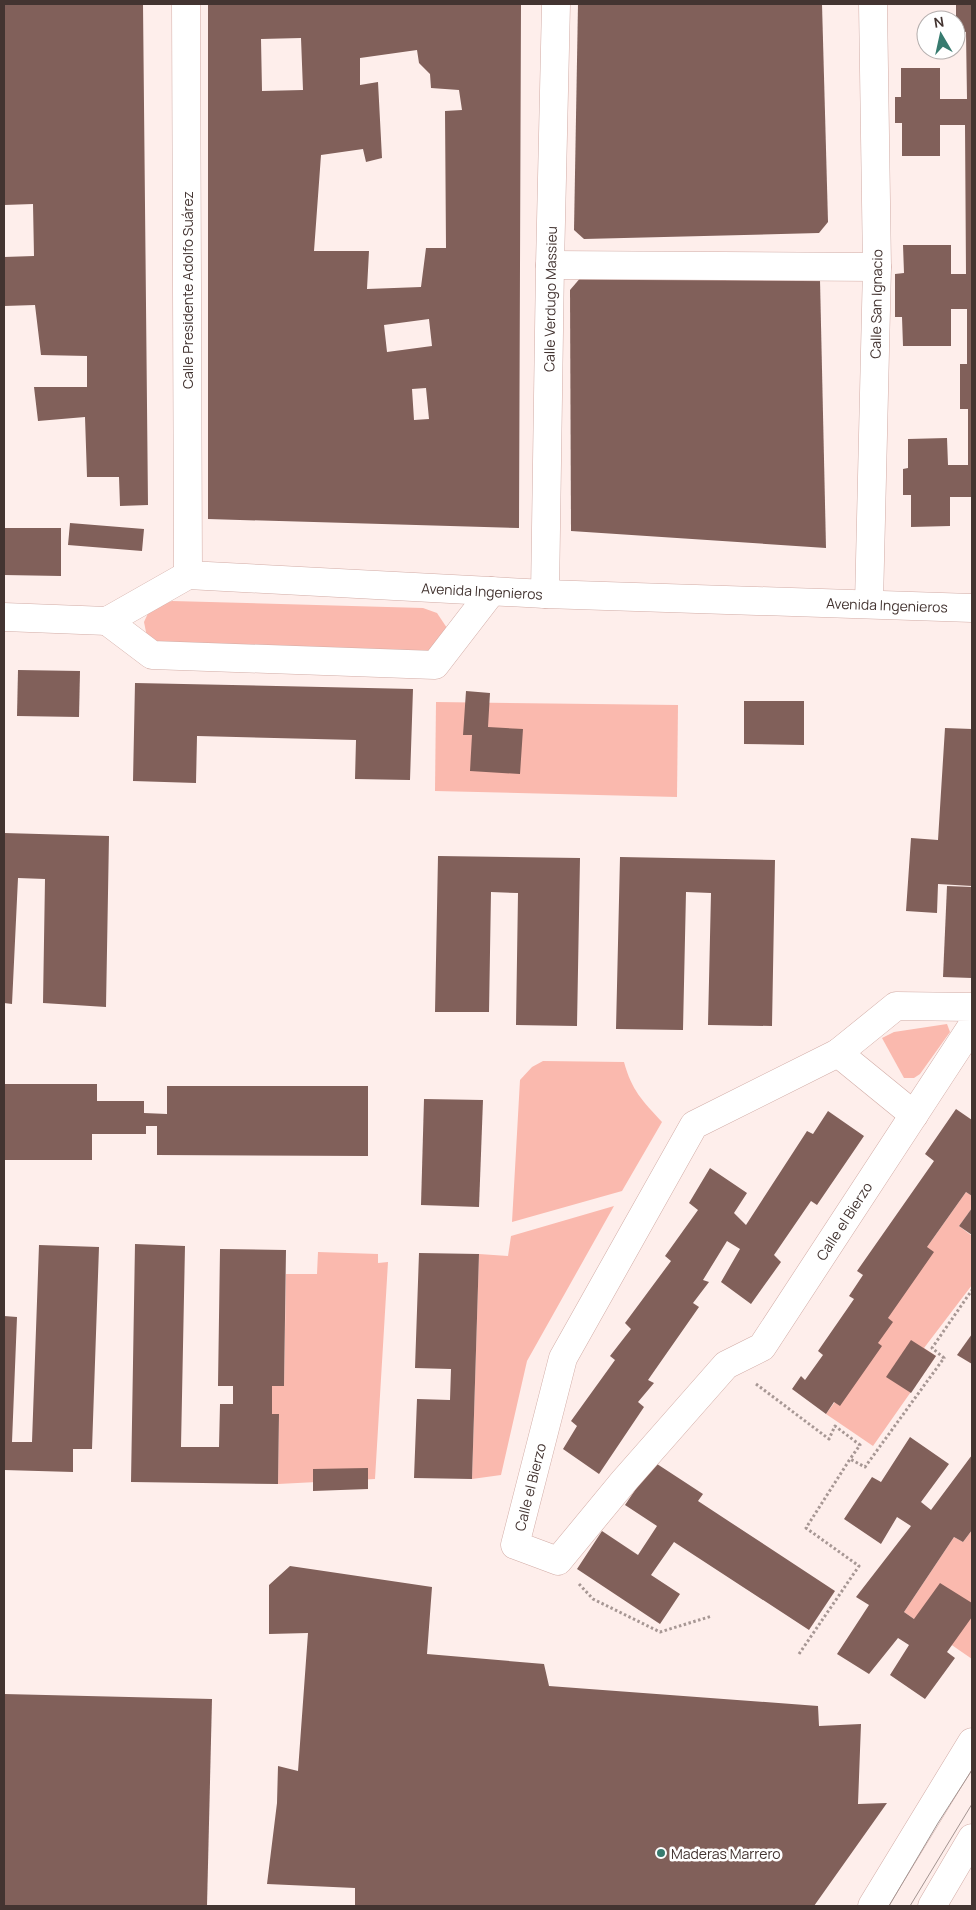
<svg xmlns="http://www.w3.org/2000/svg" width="976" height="1910" font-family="Manrope,sans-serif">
<rect width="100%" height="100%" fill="#feeeeb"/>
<!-- green -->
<g fill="#fab9ae">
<polygon points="172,601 423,608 437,613 447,628 433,652 162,646 147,637 144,622 150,609"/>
<polygon points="436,702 678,705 677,797 435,791"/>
<polygon points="947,1024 950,1032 920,1074 914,1078 904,1078 882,1038 894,1032"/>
<path d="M543 1061 624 1062C632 1091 642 1100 662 1122L622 1191 512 1222 520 1080 532 1067Z"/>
<polygon points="966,1192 972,1196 972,1208 959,1226 972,1236 972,1285 924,1348 936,1356 873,1446 826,1414 878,1343 888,1318 927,1247"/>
<polygon points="614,1206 527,1361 501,1475 472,1479 479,1254 508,1256 511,1236"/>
<polygon points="318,1252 378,1254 378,1263 388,1262 375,1479 278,1484 279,1415 272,1414 272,1386 284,1386 286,1274 317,1274"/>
<polygon points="972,1530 972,1659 904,1612 954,1537 963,1542"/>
</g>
<!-- building -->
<g fill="#81605a" fill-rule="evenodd">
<polygon points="4,4 143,4 148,505 120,506 119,477 87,477 85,417 38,421 34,387 87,387 87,356 41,355 35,305 4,306 4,257 34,256 33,204 4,205"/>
<path d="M208 4H521L519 528 208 519ZM301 38 303 90 262 91 261 39ZM417 50 419 63 430 74 431 88 459 90 462 110 445 111 446 248H426L421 287 367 289 369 251H314L321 155 363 149 366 162 382 158 378 82 360 85V58ZM429 319 432 346 387 352 384 325ZM426 388 429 419 414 420 412 389Z"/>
<polygon points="578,4 822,4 828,222 819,233 584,239 574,230"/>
<polygon points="956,4 972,4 972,497 950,497 950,526 911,527 911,495 903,495 903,469 908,468 908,439 947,438 948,465 968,465 968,409 960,409 960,364 967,364 967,309 951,309 951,346 903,346 902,317 895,317 895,274 904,273 903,245 951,245 951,274 966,274 965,125 940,125 940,156 902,156 902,123 895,123 895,97 901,97 901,68 940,68 940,99 967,99 966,32 956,31"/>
<polygon points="582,276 820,280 826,548 571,531 570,290"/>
<polygon points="70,523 144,529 142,551 68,545"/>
<polygon points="4,528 61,528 61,576 4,575"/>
<polygon points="18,670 80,671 79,717 17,716"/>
<polygon points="135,683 413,689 410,780 355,779 356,740 197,736 196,783 133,781"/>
<polygon points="466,691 490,693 488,727 523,729 520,774 470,771 472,735 463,735"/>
<polygon points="744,701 804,701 804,745 744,744"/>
<polygon points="945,728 972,729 972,886 938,884 937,913 906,911 911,838 938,840"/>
<polygon points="4,833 109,836 106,1007 43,1003 45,879 18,878 12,1004 4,1003"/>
<polygon points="438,856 580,858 577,1026 516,1025 518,893 491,892 489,1012 435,1012"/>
<polygon points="620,857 775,860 772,1026 708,1025 711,893 686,892 683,1030 616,1029"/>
<polygon points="947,886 972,887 972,978 943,977"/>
<polygon points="5,1084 97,1084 97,1101 144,1101 144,1113 167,1114 167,1086 368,1086 368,1156 157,1155 157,1126 146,1126 146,1134 92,1134 92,1160 5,1160"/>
<polygon points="424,1099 483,1100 479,1207 421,1205"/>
<polygon points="956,1109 972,1120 972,1196 966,1192 927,1247 934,1252 888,1318 893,1322 878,1343 882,1346 840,1406 834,1402 826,1414 792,1389 801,1376 805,1380 823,1355 818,1351 854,1299 849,1296 863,1275 857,1271 934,1161 925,1154"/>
<polygon points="828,1111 864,1136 817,1205 811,1201 774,1255 781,1262 751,1304 721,1282 740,1249 727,1241 703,1280 709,1282 693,1303 699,1307 648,1380 654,1383 638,1402 644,1407 599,1474 563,1449 577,1426 571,1421 615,1360 610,1356 631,1329 625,1323 671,1261 665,1256 698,1210 689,1203 710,1168 747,1193 734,1213 746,1225 807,1131 813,1134"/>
<polygon points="972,1208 972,1235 959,1226"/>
<polygon points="135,1244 185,1246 181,1447 219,1447 220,1404 233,1404 233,1386 218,1386 220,1249 286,1250 284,1386 272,1386 272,1414 279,1414 278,1484 131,1482"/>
<polygon points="39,1245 99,1247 92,1449 73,1449 73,1472 4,1470 4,1316 17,1317 12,1442 32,1442"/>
<polygon points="419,1253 479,1254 472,1479 414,1478 417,1399 450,1400 451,1369 415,1368"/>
<polygon points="972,1334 972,1364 957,1355"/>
<polygon points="911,1340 936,1356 911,1393 886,1377"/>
<polygon points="910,1437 949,1464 921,1502 931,1510 972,1455 972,1530 963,1542 954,1537 904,1612 914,1619 940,1583 972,1603 972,1617 947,1652 955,1658 925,1699 890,1675 909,1645 898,1638 869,1674 837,1654 869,1605 856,1597 911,1526 897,1517 881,1544 844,1519 872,1477 881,1482"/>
<polygon points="654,1462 703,1494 698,1501 835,1591 809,1630 674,1542 651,1575 680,1594 660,1624 577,1569 602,1531 638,1555 657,1526 625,1505"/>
<polygon points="368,1468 368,1489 313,1491 313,1469"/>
<polygon points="290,1566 432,1587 427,1654 544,1664 549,1686 818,1706 819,1726 861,1724 858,1804 887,1803 814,1906 355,1906 355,1888 267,1884 277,1803 278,1766 298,1771 308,1633 269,1634 269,1585"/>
<polygon points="4,1694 212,1699 207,1906 4,1906"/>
</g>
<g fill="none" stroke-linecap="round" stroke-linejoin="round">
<!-- minor casing -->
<g stroke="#d2aca6" stroke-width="29">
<g id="minor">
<polyline points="186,4 188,575"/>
<polyline points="550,265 877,267"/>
<polyline points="545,594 550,265 556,4"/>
<polyline points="869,603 877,267 873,4"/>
<polyline points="4,617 107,621 188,575 545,594 972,608"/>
<polyline points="107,621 152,655 435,665 492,591"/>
<polyline points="972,1007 896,1006 838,1053 694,1125 563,1358 515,1545 558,1561 624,1481 726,1365 762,1347 972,1026"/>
<polyline points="838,1053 914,1115"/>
</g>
</g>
<!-- major casing -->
<g stroke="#d2aca6" stroke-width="29">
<g id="major">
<polyline points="872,1906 972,1742"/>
<polyline points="932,1906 972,1838"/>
</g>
</g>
<!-- path -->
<g stroke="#a79794" stroke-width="3" stroke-dasharray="2.5 2.5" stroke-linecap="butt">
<polyline points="756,1384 829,1439 835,1426 860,1445 850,1459"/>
<polyline points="579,1584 593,1599 660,1632 712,1616"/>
<polyline points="799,1654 859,1566 806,1528 850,1459 865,1467 944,1358 932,1348 972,1290"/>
</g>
<!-- minor -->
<use href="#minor" stroke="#fff" stroke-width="28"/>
<!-- major -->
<use href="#major" stroke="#fff" stroke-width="28"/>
<!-- tram -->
<g stroke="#a39491" stroke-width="1">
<polyline points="889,1906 938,1823 972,1770"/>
<polyline points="910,1906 972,1804"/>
</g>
</g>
<!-- markers -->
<circle fill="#377b6f" stroke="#fff" stroke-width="2" cx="661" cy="1853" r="5"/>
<g text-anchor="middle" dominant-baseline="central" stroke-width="5" stroke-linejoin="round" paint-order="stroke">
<!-- street labels -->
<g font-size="14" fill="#433431" stroke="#fff">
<text transform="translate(187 290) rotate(-90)">Calle Presidente Adolfo Suárez</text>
<text transform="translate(550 299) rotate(-89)">Calle Verdugo Massieu</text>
<text transform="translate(876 304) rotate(-89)">Calle San Ignacio</text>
<text transform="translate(482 591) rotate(3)">Avenida Ingenieros</text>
<text transform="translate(887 605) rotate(2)">Avenida Ingenieros</text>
<text transform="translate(844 1221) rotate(-57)">Calle el Bierzo</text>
<text transform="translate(530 1487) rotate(-76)">Calle el Bierzo</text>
</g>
<!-- poi labels -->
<g font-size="14" fill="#433431" stroke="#fff" text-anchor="start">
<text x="671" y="1853">Maderas Marrero</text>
</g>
</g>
<!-- border -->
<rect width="976" height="1910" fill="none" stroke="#433431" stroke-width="10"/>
<!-- north arrow -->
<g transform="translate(941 35) rotate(351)"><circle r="24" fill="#ffffff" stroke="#b4aead"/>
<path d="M0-4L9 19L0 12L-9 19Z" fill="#377b6f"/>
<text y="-8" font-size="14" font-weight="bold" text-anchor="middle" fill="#433431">N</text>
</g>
</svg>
